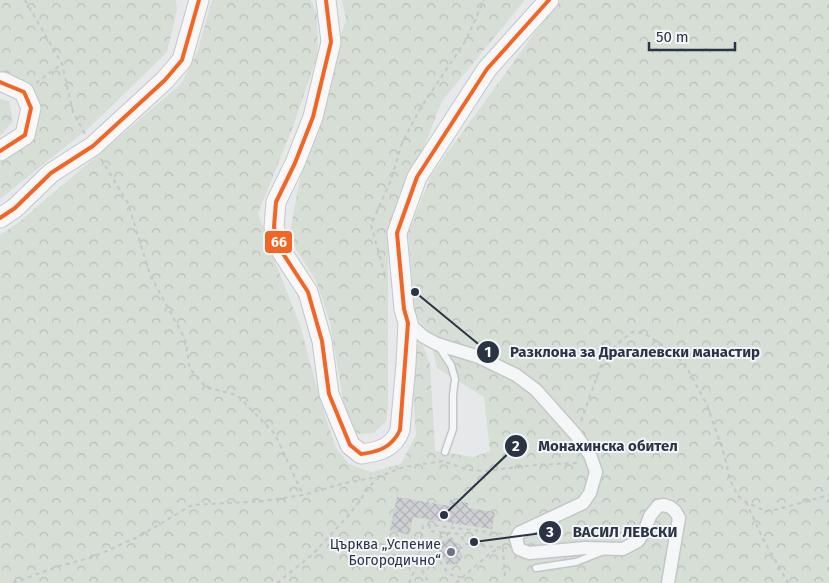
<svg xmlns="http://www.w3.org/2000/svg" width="829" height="583" font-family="'Fira Sans',sans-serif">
<defs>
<pattern id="forest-crowns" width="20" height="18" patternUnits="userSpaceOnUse" patternTransform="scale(1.25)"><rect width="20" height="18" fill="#d6ded6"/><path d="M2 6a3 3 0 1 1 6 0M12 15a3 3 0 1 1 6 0" fill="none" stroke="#b8bfb9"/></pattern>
<pattern id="building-cross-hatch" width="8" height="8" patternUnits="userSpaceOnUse" patternTransform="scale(1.25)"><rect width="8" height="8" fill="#ced0d3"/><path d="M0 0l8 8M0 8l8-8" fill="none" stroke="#b1b3b6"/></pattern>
</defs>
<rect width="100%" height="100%" fill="#e6e8ea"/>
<!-- forest -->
<g fill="url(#forest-crowns)">
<polygon points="0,0 176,0 177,10 167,52 90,127 0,199 0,161 21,148 37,129 38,106 29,83 9,73 0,74"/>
<polygon points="212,0 311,0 317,15 318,54 291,132 258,213 274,259 300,325 322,406 336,448 349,464 371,472 401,464 416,435 410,346 422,344 430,364 435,451 473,457 490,451 484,397 437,368 428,330 415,316 408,233 432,174 533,35 561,0 829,0 829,583 0,583 0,235 18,223 181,84 197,53"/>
<polygon points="342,0 525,0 442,101 388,238 388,408 386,421 374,433 356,434 345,411 330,322 316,281 289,238 302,168 346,19"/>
<polygon points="0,99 9,101 13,121 0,136"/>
</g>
<!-- building -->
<g fill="url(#building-cross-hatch)">
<polygon points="397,497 449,506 450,500 469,503 468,508 495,512 492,529 413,517 409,535 390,530"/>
<polygon points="452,537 463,556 457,564 447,565 437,547 441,545 440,543"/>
</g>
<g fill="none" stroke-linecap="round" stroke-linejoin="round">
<!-- lane casing -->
<g stroke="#c4c6c8" stroke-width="9">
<g id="lane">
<polyline points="439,347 451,365 455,379 453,395 453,429 445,452"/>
<polyline points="536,568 576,562 601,552"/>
</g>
</g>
<!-- street casing -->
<g stroke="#c4c6c8" stroke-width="15">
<polyline id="street" points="408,323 424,337 437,344 479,357 516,375 536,390 576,435 590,455 596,472 590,493 583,503 519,533 516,539 519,549 529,553 585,548 623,549 638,541 644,532 650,516 658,506 664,505 670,507 675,511 679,518 668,583"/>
</g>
<!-- secondary casing -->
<g stroke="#c4c6c8" stroke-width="21">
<g id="secondary">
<path d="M326 0 331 42 313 117 295 163 276 202 274 227 282 252 308 292 322 341 329 394 350 445 361 454C378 452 394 448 400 430L406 364 408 323 404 309 397 233 417 177 487 69 549 0"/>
<polyline points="0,82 3,82 24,92 31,108 25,135 0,151"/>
<polyline points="0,218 15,208 51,173 93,146 165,80 182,60 199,0"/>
</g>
</g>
<!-- path -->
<g stroke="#c5c6ca" stroke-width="2" stroke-dasharray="4 4" stroke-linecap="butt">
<polyline points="25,0 62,64 73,112 85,134"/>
<polyline points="36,83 62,64"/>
<polyline points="101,159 128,203 150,275 185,339 190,369 206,387 237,395 275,434 303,495"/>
<polyline points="385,275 371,225 391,180 402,143 420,109 466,40 484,0"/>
<polyline points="581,421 604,357 616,345 632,332 644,333 675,354 686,366 707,405 725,457 730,480 738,496 746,502 765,511 779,509 829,495"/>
<polyline points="746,502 763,539 788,583"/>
<polyline points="430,525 429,531 460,534 466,544 507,548"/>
<path d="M450 533 435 540 433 547C441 561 444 578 463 577"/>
<polyline points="503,548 505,577"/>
<polyline points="459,549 466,544"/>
<polyline points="418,563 429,583"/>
<polyline points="13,583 59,566 93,557 140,536 192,505 264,501 303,495 345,483 377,477 404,467 443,461 468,470 486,471 535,465 579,463"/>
<polyline points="277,583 312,555 349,515 376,478"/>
<polyline points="409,583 418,563 423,525 430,525 505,534"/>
<polyline points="456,583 488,555 499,548"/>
</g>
<!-- lane -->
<use href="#lane" stroke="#f5f6f7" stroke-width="6"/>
<!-- street -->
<use href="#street" stroke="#f5f6f7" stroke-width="12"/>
<!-- secondary -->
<use href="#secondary" stroke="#f8f8f8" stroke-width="19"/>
<!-- bus-1 casing -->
<g stroke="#f4f6f9" stroke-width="8">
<g id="bus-1">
<path d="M326 0 331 42 313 117 295 163 276 202 274 227 282 252 308 292 322 341 329 394 350 445 361 454C379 452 392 447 400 430L408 323 404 309 397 233 417 177 487 69 549 0"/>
<polyline points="0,82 24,92 31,108 25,135 0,151"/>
<polyline points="0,218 15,208 51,173 93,146 165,80 182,60 199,0"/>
</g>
</g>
<!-- bus-1 -->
<use href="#bus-1" stroke="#f26522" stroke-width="4"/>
</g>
<!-- markers -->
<circle fill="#6c737f" stroke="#f4f6f9" stroke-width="2" cx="451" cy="552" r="5"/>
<g text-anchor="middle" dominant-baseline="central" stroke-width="4" stroke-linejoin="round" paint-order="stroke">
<!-- poi labels -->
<g font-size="14" fill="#2b3445" stroke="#f4f6f9" text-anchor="end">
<text x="441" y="544">Църква „Успение<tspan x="441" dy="16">Богородично“</tspan></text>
</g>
</g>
<!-- callouts -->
<path fill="none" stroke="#2b3445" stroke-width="2" d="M415 292L488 352M444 515L516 446M474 542L550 532"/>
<g fill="#2b3445" stroke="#f4f6f9" stroke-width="2">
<circle cx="415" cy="292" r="5"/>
<circle cx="444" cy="515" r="5"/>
<circle cx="474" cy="542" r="5"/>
<circle cx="488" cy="352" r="12"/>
<circle cx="516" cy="446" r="12"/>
<circle cx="550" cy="532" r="12"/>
</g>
<g font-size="15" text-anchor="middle" font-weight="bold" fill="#fff">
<text x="488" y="357">1</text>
<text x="516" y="451">2</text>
<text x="550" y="537">3</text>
</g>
<g font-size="15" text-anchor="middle" font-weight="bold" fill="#2b3445" stroke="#f4f6f9" stroke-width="4" stroke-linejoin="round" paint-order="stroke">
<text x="635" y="357">Разклона за Драгалевски манастир</text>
<text x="608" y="451">Монахинска обител</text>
<text x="625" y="537">ВАСИЛ ЛЕВСКИ</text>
</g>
<rect stroke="#f4f6f9" stroke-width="2" x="264" y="230" width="29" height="24" rx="5" fill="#f26522"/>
<g font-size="14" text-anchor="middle" font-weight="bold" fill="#fff">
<text x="279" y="247">66</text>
</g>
<!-- scale -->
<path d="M649 42v8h86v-8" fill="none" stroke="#2b3445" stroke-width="2.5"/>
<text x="656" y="42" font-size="15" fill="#2b3445" stroke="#f4f6f9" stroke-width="4" paint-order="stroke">50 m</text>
</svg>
